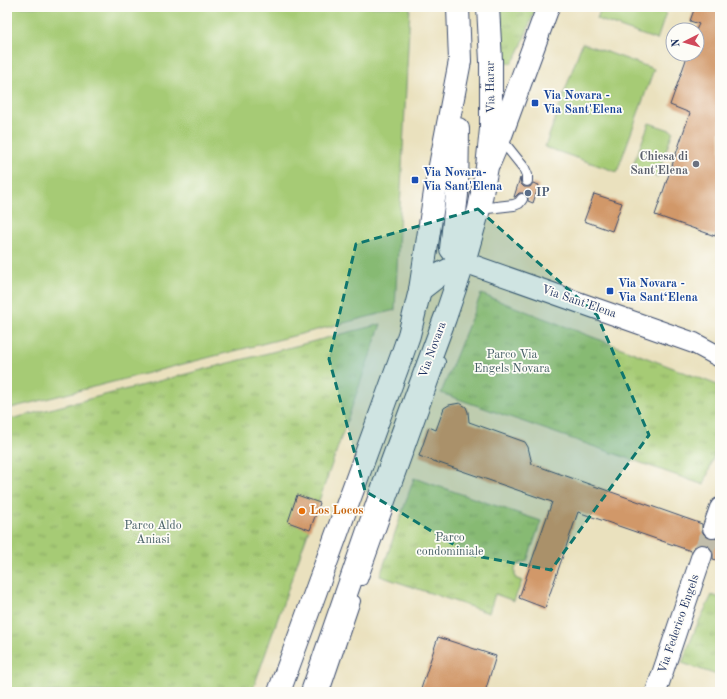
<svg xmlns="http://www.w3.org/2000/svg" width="727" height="699" font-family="'Old Standard TT',serif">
<defs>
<pattern id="grass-tufts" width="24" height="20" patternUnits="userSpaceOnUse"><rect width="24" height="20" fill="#a6cb75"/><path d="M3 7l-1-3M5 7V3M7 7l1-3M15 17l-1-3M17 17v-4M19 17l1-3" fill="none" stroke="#86a563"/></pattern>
</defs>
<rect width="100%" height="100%" fill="#fdfcf7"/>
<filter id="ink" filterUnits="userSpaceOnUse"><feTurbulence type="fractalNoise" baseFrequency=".025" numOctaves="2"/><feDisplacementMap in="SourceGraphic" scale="8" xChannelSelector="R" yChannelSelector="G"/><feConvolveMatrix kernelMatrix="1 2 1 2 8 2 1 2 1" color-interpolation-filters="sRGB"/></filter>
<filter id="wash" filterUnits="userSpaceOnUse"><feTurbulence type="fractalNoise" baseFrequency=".012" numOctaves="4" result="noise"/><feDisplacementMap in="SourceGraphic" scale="16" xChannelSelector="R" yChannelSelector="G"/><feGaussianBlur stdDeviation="0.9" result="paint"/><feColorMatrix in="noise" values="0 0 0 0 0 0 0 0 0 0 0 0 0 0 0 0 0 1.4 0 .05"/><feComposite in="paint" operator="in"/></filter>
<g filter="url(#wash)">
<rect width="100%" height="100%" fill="#eae1be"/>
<!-- grass -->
<g fill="url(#grass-tufts)" stroke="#607d6a">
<path d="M499 7H536C532 17 519 57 512 62 510 64 509 63 506 63L505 61 502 40Z"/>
<polygon points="481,294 720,386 720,438 704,485 441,393"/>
<polygon points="381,324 252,692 7,692 7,420"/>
<polygon points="414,478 541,521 527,561 518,564 515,569 515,578 522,581 514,601 495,594 489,613 380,576"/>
<polygon points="712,595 720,598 720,676 682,663 697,625"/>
</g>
<!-- pitch -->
<g fill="#a6cb75" stroke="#607d6a">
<polygon points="7,7 410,7 395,310 7,409"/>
<polygon points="601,7 650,7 666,13 657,40 597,19"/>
<polygon points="582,43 654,69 617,172 545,147"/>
<polygon points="649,123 673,131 657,177 632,168"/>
</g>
<g id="blocks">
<!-- building -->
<g fill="#d19869">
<polygon points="695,7 714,7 720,9 720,223 715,236 655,215 690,113 670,105 688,54 697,54 696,30 699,24 690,21"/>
<polygon points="520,178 521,184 524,187 530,187 533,183 539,185 533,203 528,201 528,196 523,193 519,193 515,197 514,197"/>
<polygon points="594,194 622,203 612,231 584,221"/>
<polygon points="460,403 466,407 468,412 469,422 525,442 528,447 532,464 702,524 702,531 705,536 710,539 715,539 720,537 720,561 713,559 713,552 710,547 706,544 699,544 694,547 691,551 578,512 545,608 519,598 552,502 419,456 429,427 436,430 444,408 449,405"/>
<polygon points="297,495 320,503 310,530 288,522"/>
<polygon points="438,637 496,656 485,692 420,692"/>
</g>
</g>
</g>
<g filter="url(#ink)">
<use href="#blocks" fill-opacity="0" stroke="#3a4a6c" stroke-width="1"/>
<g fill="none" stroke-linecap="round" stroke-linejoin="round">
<!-- minor-tunnel -->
<polyline stroke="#c1bdab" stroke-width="20" stroke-dasharray="20 10" stroke-linecap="butt" points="702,555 713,528"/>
<!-- service casing -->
<g stroke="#3a4a6c" stroke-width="12">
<g id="service">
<polyline points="500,138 524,168 527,175 527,181"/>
<polyline points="479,209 514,205 519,203 522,199"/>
<polyline points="362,580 440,362"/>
<polyline points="324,692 355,601"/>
</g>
</g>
<!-- minor casing -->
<g stroke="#3a4a6c" stroke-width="22">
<g id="minor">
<polyline points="464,262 694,343 720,357"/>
<polyline points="713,528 720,508"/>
<polyline points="656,692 702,555"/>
</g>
</g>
<!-- tertiary casing -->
<g stroke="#3a4a6c" stroke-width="24">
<polyline id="tertiary" points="490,161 500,138 548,7"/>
</g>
<!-- primary casing -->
<g stroke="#3a4a6c" stroke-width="24">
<g id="primary">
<polyline points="458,129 457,194 451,249 459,259 464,262"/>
<polyline points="420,290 442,273 464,262"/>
<polyline points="279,692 402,355 409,335 420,290 435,192 460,61 458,7"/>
<polyline points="312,692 390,467 445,318 464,262 479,209 487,167 491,129 491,61 488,7"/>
</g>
</g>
<!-- service -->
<use href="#service" stroke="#fff" stroke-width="10"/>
<!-- minor -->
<use href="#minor" stroke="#fff" stroke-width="20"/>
<!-- tertiary -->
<use href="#tertiary" stroke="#fff" stroke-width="22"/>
<!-- primary -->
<use href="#primary" stroke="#fff" stroke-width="22"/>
</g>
</g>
<!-- marked area -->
<path fill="#0f766e" fill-opacity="0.2" stroke="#0f766e" stroke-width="3" stroke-dasharray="8 5" stroke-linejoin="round" d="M478 209 597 315 649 435 551 570 471 555 365 491 329 359 356 244Z"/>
<!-- markers -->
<g fill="#1a4fb4" stroke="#fdfcf7" stroke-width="1.5">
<rect x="531" y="99" width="8" height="8" rx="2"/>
<rect x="411" y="176" width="8" height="8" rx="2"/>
<rect x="606" y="287" width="8" height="8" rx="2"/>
</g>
<circle fill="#6b7280" stroke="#fdfcf7" stroke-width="1.5" cx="696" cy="164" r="4"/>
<circle fill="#5c6f8a" stroke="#fdfcf7" stroke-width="1.5" cx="528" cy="193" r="4"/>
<circle fill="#e8710a" stroke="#fdfcf7" stroke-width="1.5" cx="302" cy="511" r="4"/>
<g text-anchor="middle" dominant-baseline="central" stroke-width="3.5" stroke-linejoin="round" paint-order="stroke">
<!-- street labels -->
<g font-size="12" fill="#1b2f5e" stroke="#fdfcf7">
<text transform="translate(491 87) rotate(-91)">Via Harar</text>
<text transform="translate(579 302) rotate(19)">Via Sant’Elena</text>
<text transform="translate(433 350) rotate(-70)">Via Novara</text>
<text transform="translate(679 624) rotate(-71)">Via Federico Engels</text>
</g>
<!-- transit labels -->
<g font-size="12" font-weight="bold" fill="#164399" stroke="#fdfcf7" text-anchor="start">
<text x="543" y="96">Via Novara -<tspan x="543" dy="14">Via Sant'Elena</tspan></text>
<text x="423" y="173">Via Novara-<tspan x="423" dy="14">Via Sant'Elena</tspan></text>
<text x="618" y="284">Via Novara -<tspan x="618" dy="14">Via Sant‘Elena</tspan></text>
</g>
<!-- worship labels -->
<g font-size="12" font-weight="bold" fill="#5b616d" stroke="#fdfcf7" text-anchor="end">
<text x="688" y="157">Chiesa di<tspan x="688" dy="14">Sant'Elena</tspan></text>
</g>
<!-- service labels -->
<g font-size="12" font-weight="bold" fill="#4e5e75" stroke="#fdfcf7" text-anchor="start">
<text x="536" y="193">IP</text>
</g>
<!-- park labels -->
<g font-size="12" fill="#455e65" stroke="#fdfcf7">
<text x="512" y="355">Parco Via<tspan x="512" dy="14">Engels Novara</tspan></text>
<text x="153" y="526">Parco Aldo<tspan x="153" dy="14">Aniasi</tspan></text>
<text x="450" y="538">Parco<tspan x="450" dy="14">condominiale</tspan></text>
</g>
<!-- food labels -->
<g font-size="12" font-weight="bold" fill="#c56008" stroke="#fdfcf7" text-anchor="start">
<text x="310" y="511">Los Locos</text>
</g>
</g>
<!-- margin -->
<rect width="727" height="699" fill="none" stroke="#fdfcf7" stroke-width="24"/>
<!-- north arrow -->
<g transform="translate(685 42) rotate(264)"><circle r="19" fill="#fdfcf7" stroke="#a3aaba"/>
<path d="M0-3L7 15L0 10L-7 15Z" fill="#d1495b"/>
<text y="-6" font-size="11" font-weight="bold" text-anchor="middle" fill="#1b2f5e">N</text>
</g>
</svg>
